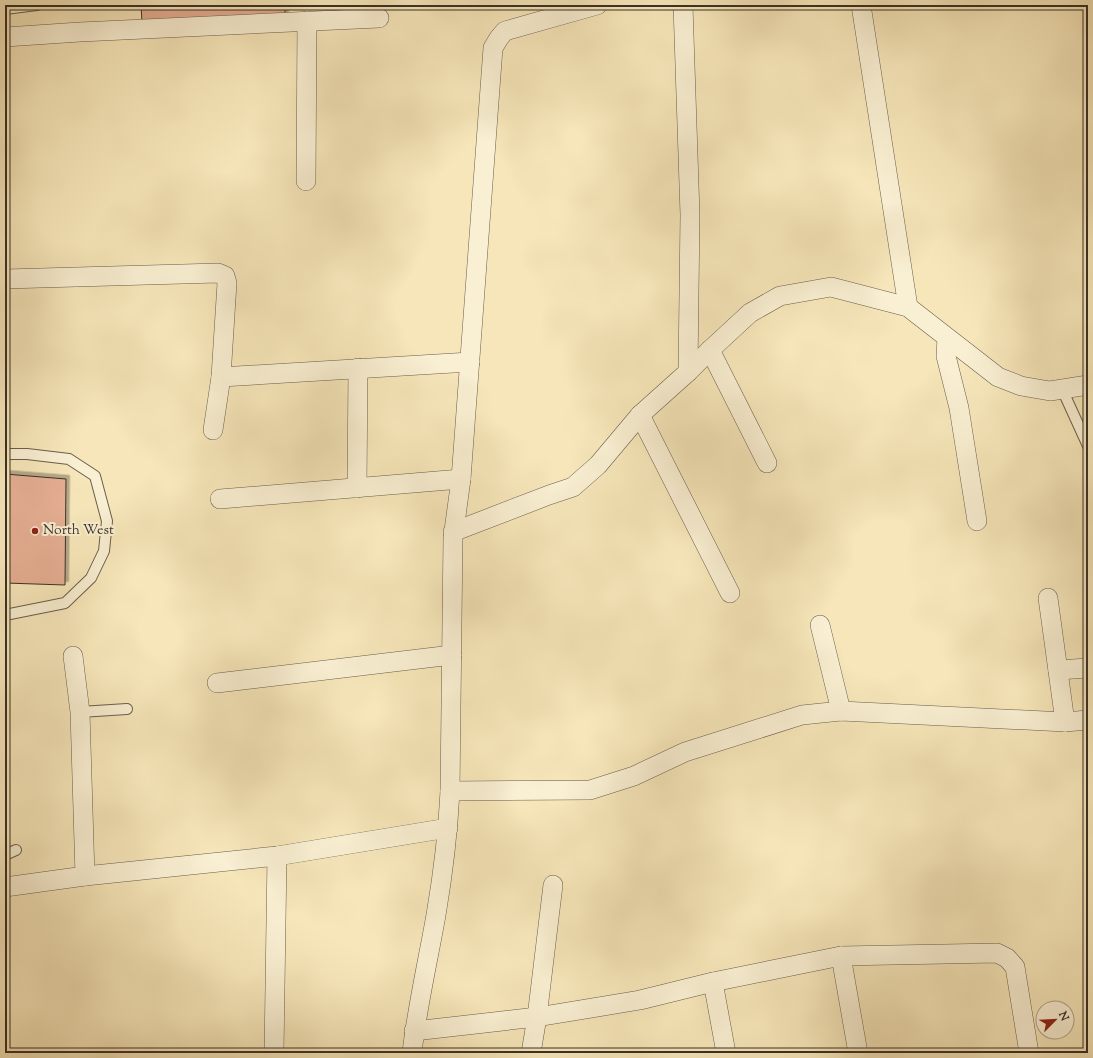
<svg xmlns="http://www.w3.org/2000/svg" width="1093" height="1058" font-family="'Sorts Mill Goudy',serif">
<defs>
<filter id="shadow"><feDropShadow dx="3.5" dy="-3.5" stdDeviation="0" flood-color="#0004"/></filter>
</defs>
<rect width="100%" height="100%" fill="#f6e6b9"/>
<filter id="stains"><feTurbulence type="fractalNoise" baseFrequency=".005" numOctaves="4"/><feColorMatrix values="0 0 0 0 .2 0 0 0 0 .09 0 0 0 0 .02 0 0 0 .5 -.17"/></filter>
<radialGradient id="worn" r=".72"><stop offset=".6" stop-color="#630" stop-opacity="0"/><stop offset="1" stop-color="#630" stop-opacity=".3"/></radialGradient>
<!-- building -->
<g fill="#e5ae93" stroke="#3a3027" filter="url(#shadow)">
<polygon points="141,5 285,5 285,20 142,22"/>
<polygon points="5,474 66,479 65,585 5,583"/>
</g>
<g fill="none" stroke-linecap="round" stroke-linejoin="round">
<!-- lane casing -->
<g stroke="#695e4c" stroke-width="12">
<g id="lane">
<polyline points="5,9 37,5"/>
<polyline points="1062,389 1088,446"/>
<polyline points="5,454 27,454 69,459 95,476 107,521 104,551 91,578 65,603 5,615"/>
<polyline points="80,712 127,709"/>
<polyline points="5,855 16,850"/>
</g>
</g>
<!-- street casing -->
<g stroke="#695e4c" stroke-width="20">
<g id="street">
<polyline points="683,5 690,215 688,372"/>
<polyline points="861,5 908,307"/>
<polyline points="5,37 80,32 379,18"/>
<polyline points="306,181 307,21"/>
<polyline points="5,279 218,273 225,276 227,283 221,377 213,430"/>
<polyline points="947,338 946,356 959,408 977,521"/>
<polyline points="710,350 767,463"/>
<polyline points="221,377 470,362"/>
<polyline points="640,415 730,593"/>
<polyline points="357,488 358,368"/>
<polyline points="220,499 461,479"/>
<polyline points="453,532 549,495 573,487 598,465 640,415 688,372 710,350 750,313 780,296 831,287 908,307 998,377 1021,386 1050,391 1088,385"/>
<polyline points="1048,598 1065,722"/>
<polyline points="820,625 841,711"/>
<polyline points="73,656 80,712 85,876"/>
<polyline points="1058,670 1088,668"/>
<polyline points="217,683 452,655"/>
<polyline points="450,791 590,790 634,776 685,752 802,715 841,711 1065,722 1088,720"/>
<polyline points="5,887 85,876 277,856 448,828"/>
<polyline points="841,956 858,1053"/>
<polyline points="713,982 726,1053"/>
<polyline points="414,1031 537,1017 640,1000 713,982 841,956 997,953 1007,958 1015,967 1029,1053"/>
<polyline points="274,1053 277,856"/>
<path d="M412 1053C417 1007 428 961 436 915 443 874 448 832 450 791L453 538 461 479 493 48 499 38 505 31 597 5"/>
<polyline points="531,1053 537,1017 553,885"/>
</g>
</g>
<!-- lane -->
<use href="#lane" stroke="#f9efd2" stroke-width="10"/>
<!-- street -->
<use href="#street" stroke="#f9efd2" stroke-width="19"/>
</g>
<!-- markers -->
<circle fill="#8f2418" stroke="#f9efd2" stroke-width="1.5" cx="35" cy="531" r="4"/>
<g text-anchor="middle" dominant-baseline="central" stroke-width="4" stroke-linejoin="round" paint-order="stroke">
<!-- poi labels -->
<g font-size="14" fill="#3a3027" stroke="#f9efd2" text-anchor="start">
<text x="43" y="531">North West</text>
</g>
</g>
<!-- margin -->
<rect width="1093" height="1058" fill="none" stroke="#f6e6b9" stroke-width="20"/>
<rect x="6" y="6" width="1081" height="1046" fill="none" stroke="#3a3027" stroke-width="2"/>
<rect x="10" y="10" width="1073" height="1038" fill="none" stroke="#3a3027"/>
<!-- north arrow -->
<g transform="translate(1055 1020) rotate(66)"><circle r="19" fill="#f9efd2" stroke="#ada38e"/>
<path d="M0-3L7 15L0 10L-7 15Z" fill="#8f2418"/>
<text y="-6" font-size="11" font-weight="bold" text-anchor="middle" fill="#3a3027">N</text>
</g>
<rect width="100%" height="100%" filter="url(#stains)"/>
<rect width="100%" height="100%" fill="url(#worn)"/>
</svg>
